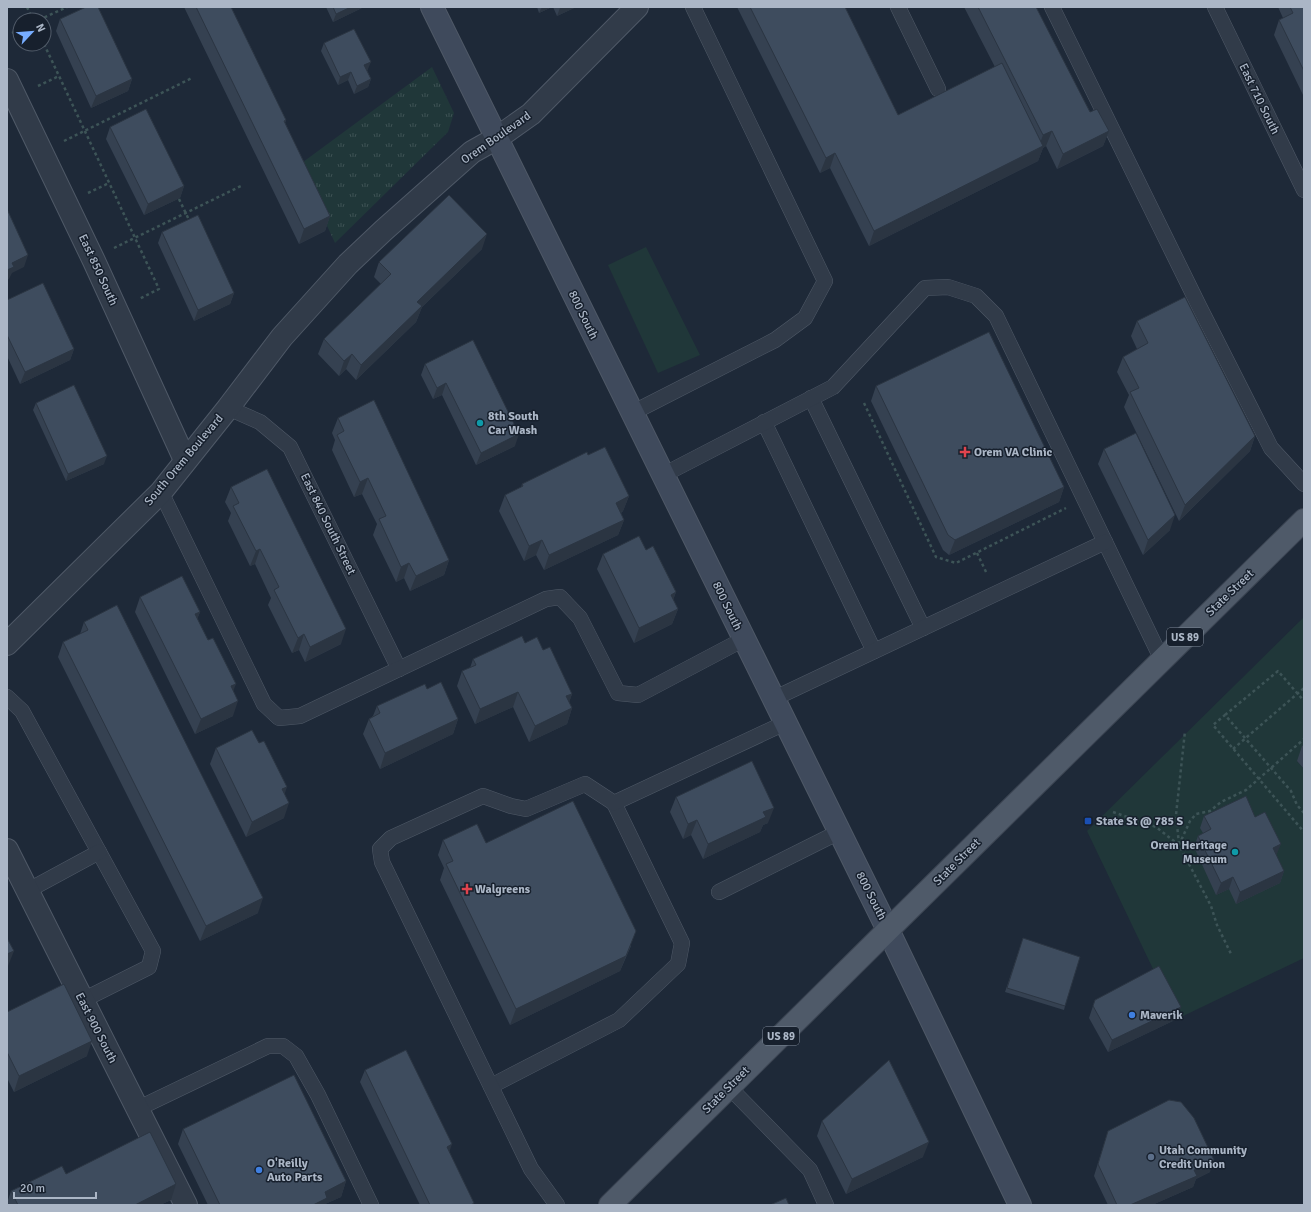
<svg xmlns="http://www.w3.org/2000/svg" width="1311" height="1212" font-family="Signika,sans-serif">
<defs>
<pattern id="park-tufts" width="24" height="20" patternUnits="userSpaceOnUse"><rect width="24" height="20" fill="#203739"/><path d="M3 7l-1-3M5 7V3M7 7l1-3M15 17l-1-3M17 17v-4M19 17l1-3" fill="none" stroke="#3e5254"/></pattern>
</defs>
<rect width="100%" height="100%" fill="#1e2938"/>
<!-- green -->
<g fill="#203739">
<polygon points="646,247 700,355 658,373 608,265"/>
<polygon points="1304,617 1304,755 1297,761 1304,769 1304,958 1177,1019 1087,831"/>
</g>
<!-- park -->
<polygon fill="url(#park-tufts)" points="432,67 454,113 448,132 335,243 299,165"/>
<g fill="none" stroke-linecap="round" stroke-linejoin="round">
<!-- service casing -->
<g stroke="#4f5967" stroke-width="16">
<g id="service">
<polyline points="898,7 938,89"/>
<polyline points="1052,7 1199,306 1271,448 1304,484"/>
<polyline points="1215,7 1304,190"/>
<polyline points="811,398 923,628"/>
<polyline points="228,408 260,422 290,447 399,669"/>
<polyline points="632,413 775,340 805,318 825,281 693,7"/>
<polyline points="764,422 874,651"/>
<polyline points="663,475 833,387 925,288 948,287 976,296 996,316 1162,660"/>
<polyline points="161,492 264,704 279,718 300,716 546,599 560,597 580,618 618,693 638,695 744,639"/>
<polyline points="7,697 22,711 153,951 149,967 83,1000"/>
<polyline points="773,699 1105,542"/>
<polyline points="27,891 99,852"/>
<polyline points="719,892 839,832"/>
<polyline points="491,1086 619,1020 678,964 682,943 614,803"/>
<polyline points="729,1087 810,1170 826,1205"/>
<polyline points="137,1109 268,1046 283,1046 296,1056 318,1095 371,1205"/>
<polyline points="557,1205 531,1169 382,862 380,849 391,838 483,796 511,806 526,809 585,784 614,803 785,723"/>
</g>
</g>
<!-- minor casing -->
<g stroke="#4f5967" stroke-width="24">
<g id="minor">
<polyline points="7,80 94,261 185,460"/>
<polyline points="7,850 186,1205"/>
</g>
</g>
<!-- tertiary casing -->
<g stroke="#4f5967" stroke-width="24">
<polyline id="tertiary" points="7,644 161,492 228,408 282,337 348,264 384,230 472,152 497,138 531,114 637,7"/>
</g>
<!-- secondary casing -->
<g stroke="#4f5967" stroke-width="24">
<polyline id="secondary" points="432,7 888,930 1020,1205"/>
</g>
<!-- primary casing -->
<g stroke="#3b4452" stroke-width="24">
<polyline id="primary" points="610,1205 888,930 1304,520"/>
</g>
<!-- path -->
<g stroke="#3d5457" stroke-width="2.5" stroke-dasharray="3 3" stroke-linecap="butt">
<polyline points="27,7 33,20"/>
<polyline points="39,20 67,7"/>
<polyline points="12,33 20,29"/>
<polyline points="44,44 159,289 139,299"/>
<polyline points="38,86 59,76"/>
<polyline points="64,141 192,78"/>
<polyline points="88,193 109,183"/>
<polyline points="179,199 190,222"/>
<polyline points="114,248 243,185"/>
<polyline points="864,403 936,557 956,563 1066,508"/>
<polyline points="977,553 987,574"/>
<polyline points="1225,715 1278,671 1304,701"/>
<polyline points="1233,749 1304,688"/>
<polyline points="1113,812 1156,827 1179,845 1211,906 1217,925 1232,956"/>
<polyline points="1304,813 1297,805 1291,791 1225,715 1213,725 1304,832"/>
<polyline points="1179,844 1176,815 1185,731"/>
<polyline points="1179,845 1190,821 1196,814 1210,811 1221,802 1246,790 1304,739"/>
</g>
<!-- service -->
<use href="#service" stroke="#313b49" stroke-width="15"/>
<!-- minor -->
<use href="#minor" stroke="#313b49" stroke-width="22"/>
<!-- tertiary -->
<use href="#tertiary" stroke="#313b49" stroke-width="22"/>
<!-- secondary -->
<use href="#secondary" stroke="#3f4a5c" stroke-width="22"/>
<!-- primary -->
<use href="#primary" stroke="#4f5a69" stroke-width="22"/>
</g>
<!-- wall -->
<g fill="#354151">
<polygon points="184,7 231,7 286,120 285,123 330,216 325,231 299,244"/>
<polygon points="326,7 364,7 333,22"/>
<polygon points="537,7 552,7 539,13"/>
<polygon points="553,7 575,7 574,8 557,16"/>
<polygon points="737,7 845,7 898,115 995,67 964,7 1036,7 1090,112 1109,131 1103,146 1057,169 1046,146 1043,148 1038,161 869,246 830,168 820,173"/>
<polygon points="1278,7 1304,7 1304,97 1274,35 1279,20 1283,18"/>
<polygon points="60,19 132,79 128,91 91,108 56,31"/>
<polygon points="324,43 368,69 367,70 371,79 368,87 354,94 348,80 338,85 321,51"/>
<polygon points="110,127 184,186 180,198 144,215 106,139"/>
<polygon points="162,232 234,293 230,304 194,321 158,243"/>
<polygon points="482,249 422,307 416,322 356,380 346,369 339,376 318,354 324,339 381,284 374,277 379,262"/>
<polygon points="7,300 74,349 70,360 20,384 7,356"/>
<polygon points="1137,321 1255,436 1250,451 1179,521 1124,407 1129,395 1117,372 1123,357 1137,349 1131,336"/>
<polygon points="425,364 515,446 476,465 442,395 433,399 421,375"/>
<polygon points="876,386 1064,487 1059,502 949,555 943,550 871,401"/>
<polygon points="36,403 104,464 66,481 33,410"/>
<polygon points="338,418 449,560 444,575 410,591 404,578 396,582 373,535 377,524 362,494 354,497 332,450 335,440 332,433"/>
<polygon points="1104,449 1170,530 1143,555 1098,464"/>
<polygon points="588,455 629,496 623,511 621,513 624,520 618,535 544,570 536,555 524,561 499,511 505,495 521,488 522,484"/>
<polygon points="231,487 341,644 305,662 299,650 292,653 268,605 271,598 255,564 250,566 228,521 231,513 225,502"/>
<polygon points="646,550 676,592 673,600 678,609 672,624 634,643 597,569 603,554"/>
<polygon points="140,597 200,612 197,619 233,691 233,716 195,734 135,612"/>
<polygon points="84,622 258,913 200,941 58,657 63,642 80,634"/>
<polygon points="543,650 572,694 569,702 572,708 567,724 529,742 513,707 475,724 457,686 462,671 470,668 473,659"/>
<polygon points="427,689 458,719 453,734 380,769 363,734 369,719 373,716 377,706"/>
<polygon points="1304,745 1304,769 1297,761 1302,746"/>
<polygon points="216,748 285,794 284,818 246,837 210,764"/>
<polygon points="676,797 768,823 763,825 760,832 703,859 691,835 683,839 670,812"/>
<polygon points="1204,816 1255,817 1276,855 1284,871 1280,883 1236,904 1229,889 1216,895 1194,847 1198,836 1203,833 1200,828"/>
<polygon points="443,840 486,843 631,946 620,971 510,1025 440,880 444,868 438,855"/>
<polygon points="1023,938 1065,1006 1064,1010 1005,992"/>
<polygon points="1095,1000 1177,1019 1108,1052 1089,1018"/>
<polygon points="7,1012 87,1056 14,1092 7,1078"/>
<polygon points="365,1070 449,1152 474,1205 420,1205 360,1082"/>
<polygon points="822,1121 923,1157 846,1194 817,1136"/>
<polygon points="183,1129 346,1181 341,1197 325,1204 325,1205 208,1205 178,1144"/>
<polygon points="1108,1131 1210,1172 1196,1179 1193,1187 1152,1205 1108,1205 1094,1176"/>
<polygon points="66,1174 171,1200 160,1205 7,1205 7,1203 11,1191"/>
</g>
<!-- shaded-wall -->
<g fill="#2b3542">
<polygon points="351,7 364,7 333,22 336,14"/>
<polygon points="542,7 552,7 539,13"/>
<polygon points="562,7 575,7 574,8 557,16 560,8"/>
<polygon points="371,62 368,69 361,73 364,65"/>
<polygon points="351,72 348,80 338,85 340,77"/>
<polygon points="132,79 128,91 91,108 96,96"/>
<polygon points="371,79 368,87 354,94 357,86"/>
<polygon points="1052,131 1046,146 1043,148 1038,161 869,246 874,231 1038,149 1043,135"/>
<polygon points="1109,131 1103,146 1057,169 1063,154"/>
<polygon points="835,153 830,168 820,173 826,158"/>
<polygon points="184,186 180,198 144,215 148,204"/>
<polygon points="330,216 325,231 299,244 304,229"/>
<polygon points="487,234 482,249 422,307 416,322 356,380 361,365 417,302"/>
<polygon points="28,255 24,267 12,273 9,279 7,280 7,270 12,263"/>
<polygon points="234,293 230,304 194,321 198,310"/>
<polygon points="74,349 70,360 20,384 25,372"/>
<polygon points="352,354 346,369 339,376 344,361"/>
<polygon points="446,383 442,395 433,399 437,388"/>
<polygon points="519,434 515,446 476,465 481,453"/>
<polygon points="1255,436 1250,451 1179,521 1185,505"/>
<polygon points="107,456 104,464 66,481 68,474"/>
<polygon points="368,478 362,494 354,497 360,482"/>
<polygon points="1064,487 1059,502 949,555 955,540"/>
<polygon points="629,496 623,511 610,518 616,503"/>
<polygon points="1175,515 1170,530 1143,555 1148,540"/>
<polygon points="624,520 618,535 544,570 549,555"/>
<polygon points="542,540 536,555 524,561 529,546"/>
<polygon points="260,549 255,564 250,566 256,551"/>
<polygon points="449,560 444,575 410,591 416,576"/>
<polygon points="409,563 404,578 396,582 401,567"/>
<polygon points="676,592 670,607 671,595"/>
<polygon points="678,609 672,624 634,643 639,628"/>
<polygon points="200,612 194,627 195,614"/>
<polygon points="346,629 341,644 305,662 310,647"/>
<polygon points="304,634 299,650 292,653 298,638"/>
<polygon points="236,684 230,699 231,686"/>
<polygon points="518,692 513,707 475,724 480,709"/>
<polygon points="572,694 567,709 566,696"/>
<polygon points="238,701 233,716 195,734 201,719"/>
<polygon points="572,708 567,724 529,742 535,726"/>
<polygon points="458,719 453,734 380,769 385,753"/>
<polygon points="287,787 282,802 282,789"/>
<polygon points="289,803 284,818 246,837 252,822"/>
<polygon points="774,808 768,823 763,825 760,832 703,859 708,844 763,812"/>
<polygon points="697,820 691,835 683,839 688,824"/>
<polygon points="1281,844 1276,856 1273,848"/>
<polygon points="1284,871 1280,883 1236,904 1240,892"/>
<polygon points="1233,877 1229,889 1216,895 1221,883"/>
<polygon points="263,898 258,913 200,941 206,926"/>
<polygon points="636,931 620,971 510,1025 516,1009"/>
<polygon points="14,951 8,966 7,967 7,954"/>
<polygon points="1181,1007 1177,1019 1108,1052 1112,1040"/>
<polygon points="92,1041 87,1056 14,1092 19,1076"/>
<polygon points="929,1142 923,1157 846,1194 852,1179"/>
<polygon points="452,1144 448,1156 447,1147"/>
<polygon points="1214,1160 1210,1172 1196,1179 1193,1187 1152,1205 1130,1205 1194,1170"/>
<polygon points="346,1181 341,1197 325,1204 325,1205 313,1205 325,1192"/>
<polygon points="176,1184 171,1200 160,1205 135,1205"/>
</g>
<!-- building -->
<g fill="#3e4c5e" stroke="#2b3542">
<polygon points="86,7 98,7 132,79 96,96 60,19"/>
<polygon points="196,7 231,7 286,120 284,121 330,216 304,229"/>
<polygon points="333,7 351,7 336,14"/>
<polygon points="750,7 845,7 898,115 1002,63 1043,146 874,231 835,153 826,158"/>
<polygon points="978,7 1036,7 1090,112 1097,109 1109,131 1063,154 1052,131 1043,135"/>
<polygon points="1290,7 1304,7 1304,71 1279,20 1293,13"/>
<polygon points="354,29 371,62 364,65 371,79 357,86 351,72 340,77 324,43"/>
<polygon points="146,109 184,186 148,204 110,127"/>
<polygon points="449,195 487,234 417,302 422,306 361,365 352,354 344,361 324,339 391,274 379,262"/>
<polygon points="7,209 28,255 12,263 14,267 7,270"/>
<polygon points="198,215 234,293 198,310 162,232"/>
<polygon points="43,283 74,349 25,372 7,335 7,300"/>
<polygon points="1185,297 1255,436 1185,505 1130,392 1139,388 1123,357 1148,343 1137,321"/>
<polygon points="989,332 1064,487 955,540 948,535 876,386"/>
<polygon points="473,340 519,434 481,453 446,383 437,388 425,364"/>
<polygon points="74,385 107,456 68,474 36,403"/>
<polygon points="374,400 449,560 416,576 409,563 401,567 379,519 386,516 368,478 360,482 337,435 344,431 338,418"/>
<polygon points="1136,433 1175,515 1148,540 1104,449"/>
<polygon points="605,447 629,496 616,503 624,520 549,555 542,540 529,546 505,495 523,486 522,484 587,452 588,455"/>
<polygon points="267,469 346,629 310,647 304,634 298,638 274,590 279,587 260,549 256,551 233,506 239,503 231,487"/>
<polygon points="639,536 646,550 653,546 676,592 671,595 678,609 639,628 603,554"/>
<polygon points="182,576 200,612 195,614 208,640 213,638 236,684 231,686 238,701 201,719 140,597"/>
<polygon points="117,605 263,898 206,926 63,642 88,630 84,622"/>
<polygon points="522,636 525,643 537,637 543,650 550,647 572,694 566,696 572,708 535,726 518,692 480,709 462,671 476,665 473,659"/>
<polygon points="441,682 458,719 385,753 369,719 380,713 377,706 425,684 427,689"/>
<polygon points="252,730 259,743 264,741 287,787 282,789 289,803 252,822 216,748"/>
<polygon points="752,761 774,808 763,812 766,817 708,844 697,820 688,824 676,797"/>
<polygon points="1246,796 1255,817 1265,812 1281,844 1273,848 1284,871 1240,892 1233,877 1221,883 1198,836 1211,829 1204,816"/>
<polygon points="573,801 636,931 626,956 516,1009 446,864 453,861 443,840 477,824 486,843"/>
<polygon points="7,938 14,951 7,954"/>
<polygon points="1023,938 1080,957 1065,1006 1007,988"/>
<polygon points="1159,966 1181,1007 1112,1040 1093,1006 1095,1000"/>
<polygon points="64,984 92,1041 19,1076 7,1052 7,1012"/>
<polygon points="406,1050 452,1144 447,1147 474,1203 471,1205 430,1205 365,1070"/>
<polygon points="889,1060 929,1142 852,1179 822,1121"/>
<polygon points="294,1075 346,1181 325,1192 327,1198 313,1205 220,1205 183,1129"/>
<polygon points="1169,1100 1181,1102 1194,1118 1214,1160 1194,1170 1197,1176 1130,1205 1117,1205 1098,1164 1108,1131"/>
<polygon points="150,1132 176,1184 135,1205 18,1205 11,1191 62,1166 66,1174"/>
<polygon points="786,1198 789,1205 770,1205"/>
</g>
<!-- markers -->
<g fill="#0f9aa8" stroke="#17202d" stroke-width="1.5">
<circle cx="480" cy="423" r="4"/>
<circle cx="1235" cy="852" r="4"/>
</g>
<g fill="#e0444e" stroke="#17202d" stroke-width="1.5">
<path d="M963 446h4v4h4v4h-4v4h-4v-4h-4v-4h4z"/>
<path d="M465 883h4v4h4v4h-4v4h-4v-4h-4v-4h4z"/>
</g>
<rect fill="#1a4fb4" stroke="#17202d" stroke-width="1.5" x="1084" y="817" width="8" height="8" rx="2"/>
<g fill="#3f7fe0" stroke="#17202d" stroke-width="1.5">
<circle cx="1132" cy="1015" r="4"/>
<circle cx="259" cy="1170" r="4"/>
</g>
<circle fill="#5c6f8a" stroke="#17202d" stroke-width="1.5" cx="1151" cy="1157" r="4"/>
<g text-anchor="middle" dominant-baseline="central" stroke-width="3" stroke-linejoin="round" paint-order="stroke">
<!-- shield labels -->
<g fill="#17202d" stroke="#7f8998" stroke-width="1">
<rect x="1167" y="628" width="36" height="18" rx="3"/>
<rect x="763" y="1027" width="36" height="18" rx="3"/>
</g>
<g font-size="11" font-weight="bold" fill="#abb6c6">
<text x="1185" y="637">US 89</text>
<text x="781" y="1036">US 89</text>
</g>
<!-- street labels -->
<g font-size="12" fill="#abb6c6" stroke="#17202d">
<text transform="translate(1259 99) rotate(64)">East 710 South</text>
<text transform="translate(496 138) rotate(-35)">Orem Boulevard</text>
<text transform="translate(98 270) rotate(65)">East 850 South</text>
<text transform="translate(583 315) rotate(64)">800 South</text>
<text transform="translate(184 460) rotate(-50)">South Orem Boulevard</text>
<text transform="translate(328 524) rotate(64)">East 840 South Street</text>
<text transform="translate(1230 593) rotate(-44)">State Street</text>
<text transform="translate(727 606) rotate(64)">800 South</text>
<text transform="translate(957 862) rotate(-45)">State Street</text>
<text transform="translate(871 896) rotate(63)">800 South</text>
<text transform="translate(96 1028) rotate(63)">East 900 South</text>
<text transform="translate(726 1090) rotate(-45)">State Street</text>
</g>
<!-- poi labels -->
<g font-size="12" font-weight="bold" fill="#abb6c6" stroke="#17202d" text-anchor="start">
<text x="488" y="416">8th South<tspan x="488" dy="14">Car Wash</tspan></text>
<text x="974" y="452">Orem VA Clinic</text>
<text x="1096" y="821">State St @ 785 S</text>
<text x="1227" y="845" text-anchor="end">Orem Heritage<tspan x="1227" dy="14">Museum</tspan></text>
<text x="475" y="889">Walgreens</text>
<text x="1140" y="1015">Maverik</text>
<text x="1159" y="1150">Utah Community<tspan x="1159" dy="14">Credit Union</tspan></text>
<text x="267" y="1163">O'Reilly<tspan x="267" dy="14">Auto Parts</tspan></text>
</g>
</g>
<!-- border -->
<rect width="1311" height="1212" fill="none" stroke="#abb6c6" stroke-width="16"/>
<!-- north arrow -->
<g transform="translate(32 32) rotate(64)"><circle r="19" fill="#17202d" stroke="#525c6a"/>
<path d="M0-3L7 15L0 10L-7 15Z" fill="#77adff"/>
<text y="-6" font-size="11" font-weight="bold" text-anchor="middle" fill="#abb6c6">N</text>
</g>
<!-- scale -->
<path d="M14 1192v6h82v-6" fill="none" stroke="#abb6c6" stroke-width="2"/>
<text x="20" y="1192" font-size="12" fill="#abb6c6" stroke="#17202d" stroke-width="3" paint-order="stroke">20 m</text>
</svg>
